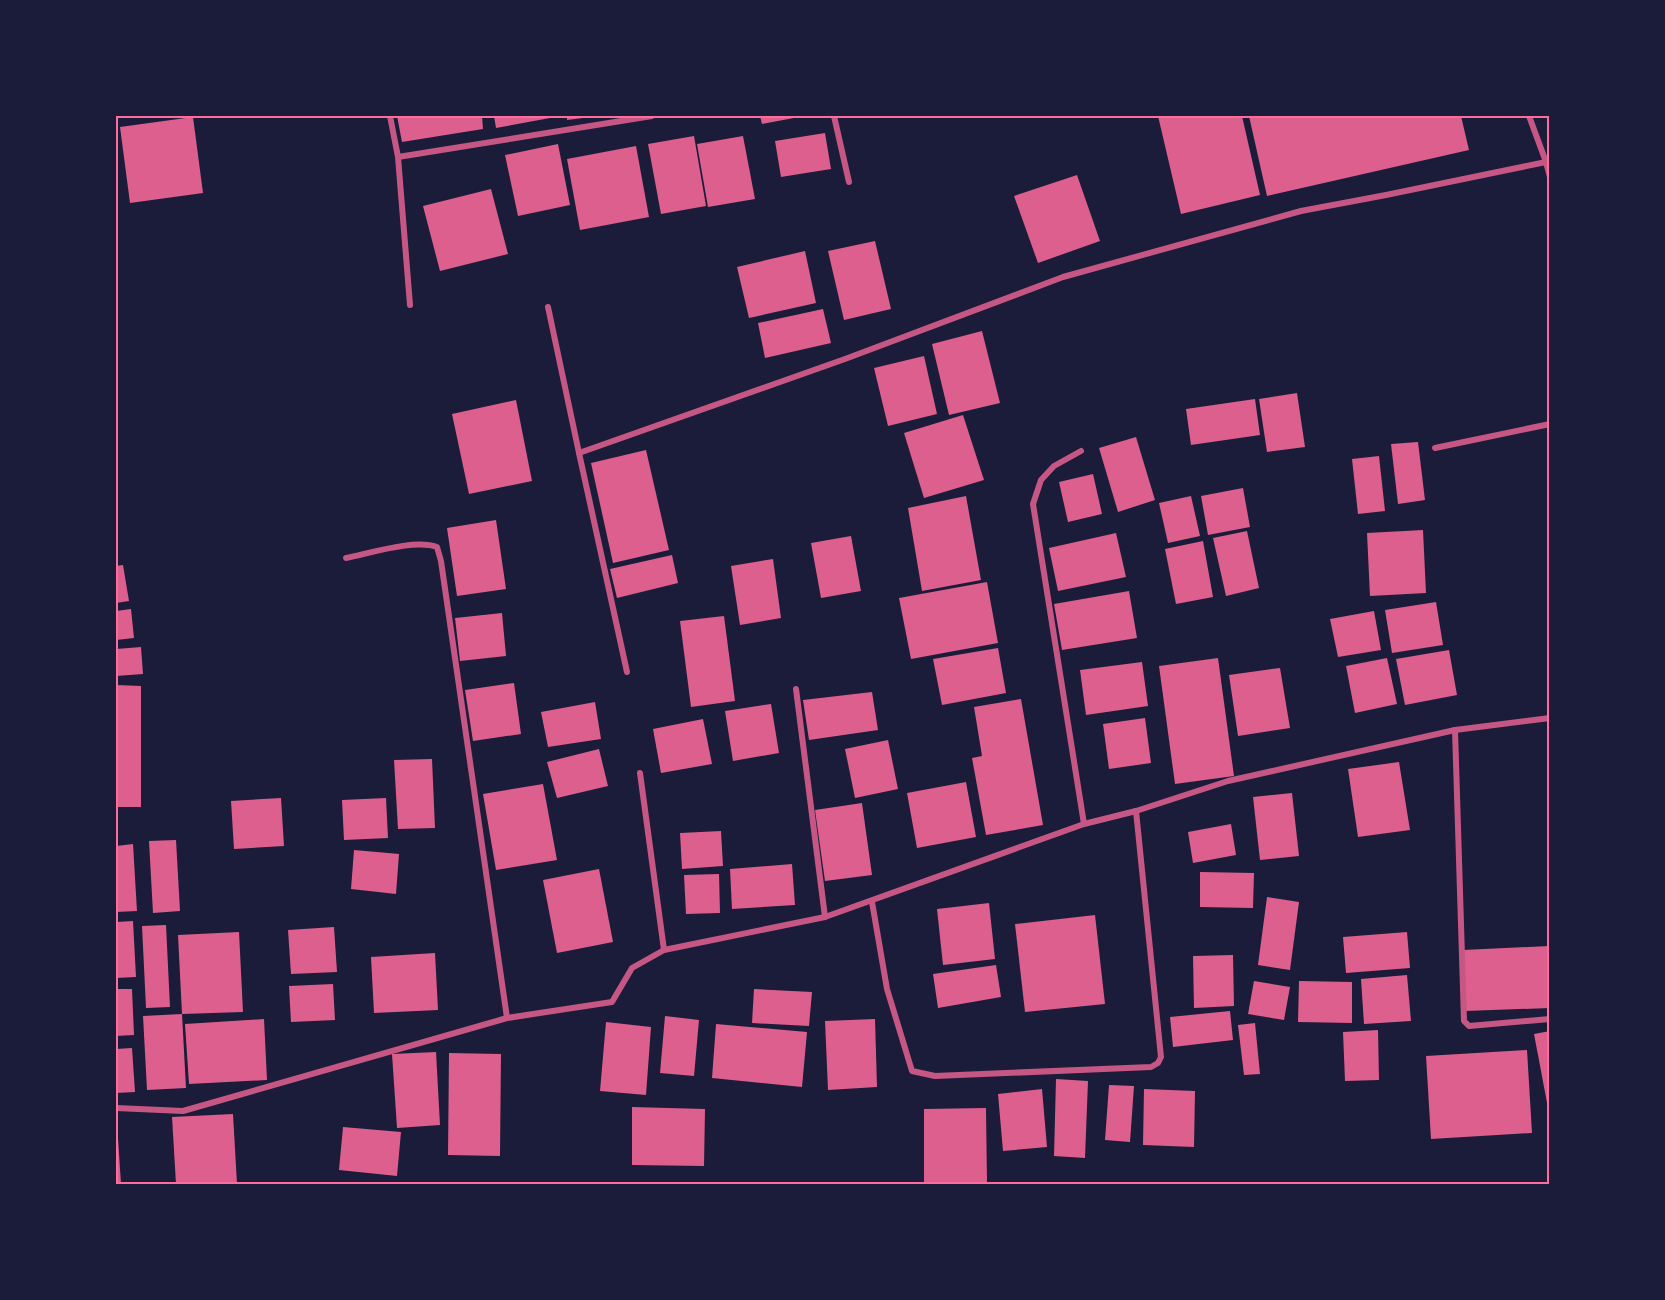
<svg xmlns="http://www.w3.org/2000/svg" width="1665" height="1300" font-family="Commissioner,sans-serif">
<rect width="100%" height="100%" fill="#1b1b3a"/>
<!-- building -->
<g fill="#dd5f8e">
<polygon points="397,116 482,116 483,129 402,142"/>
<polygon points="494,116 549,116 550,118 496,128"/>
<polygon points="567,116 591,116 591,117 567,120"/>
<polygon points="760,116 799,116 799,117 762,124"/>
<polygon points="1158,116 1242,116 1260,195 1181,214"/>
<polygon points="1249,116 1461,116 1469,150 1267,196"/>
<polygon points="193,117 203,193 130,203 120,127"/>
<polygon points="825,133 831,169 781,177 775,141"/>
<polygon points="694,136 706,206 661,214 648,144"/>
<polygon points="743,136 755,199 708,207 697,144"/>
<polygon points="558,144 570,205 518,216 505,155"/>
<polygon points="636,146 649,217 580,230 567,159"/>
<polygon points="1077,175 1100,241 1038,263 1014,196"/>
<polygon points="491,189 508,254 440,271 423,206"/>
<polygon points="875,241 891,309 844,320 828,251"/>
<polygon points="805,251 816,303 749,318 737,267"/>
<polygon points="823,309 831,343 765,358 758,323"/>
<polygon points="982,331 1000,403 949,415 932,344"/>
<polygon points="924,356 937,414 888,426 874,368"/>
<polygon points="1297,393 1305,447 1267,452 1259,399"/>
<polygon points="1255,399 1260,435 1191,445 1186,409"/>
<polygon points="516,400 532,481 469,494 452,414"/>
<polygon points="963,415 984,480 924,498 904,433"/>
<polygon points="1136,437 1155,500 1118,512 1099,448"/>
<polygon points="1418,442 1425,500 1398,504 1391,444"/>
<polygon points="646,450 669,550 613,563 591,463"/>
<polygon points="1379,456 1385,511 1358,514 1352,459"/>
<polygon points="1093,474 1102,514 1068,522 1059,482"/>
<polygon points="1243,488 1250,527 1208,535 1201,496"/>
<polygon points="966,496 981,580 922,591 908,508"/>
<polygon points="1191,496 1200,536 1168,543 1159,503"/>
<polygon points="496,520 506,589 457,596 447,528"/>
<polygon points="1423,530 1426,593 1370,596 1367,533"/>
<polygon points="1247,531 1259,588 1226,596 1213,538"/>
<polygon points="1116,533 1126,577 1058,591 1049,548"/>
<polygon points="851,536 861,591 821,598 811,543"/>
<polygon points="1203,541 1213,597 1176,604 1165,549"/>
<polygon points="672,555 678,583 617,598 610,569"/>
<polygon points="773,559 781,618 740,625 731,566"/>
<polygon points="123,565 129,601 116,603 116,566"/>
<polygon points="987,582 998,643 911,659 899,598"/>
<polygon points="1129,591 1137,638 1062,650 1054,604"/>
<polygon points="1436,602 1443,645 1392,653 1385,610"/>
<polygon points="131,609 134,638 116,640 116,611"/>
<polygon points="1374,611 1381,650 1338,657 1330,619"/>
<polygon points="502,613 506,656 460,661 455,618"/>
<polygon points="724,616 735,701 691,707 680,621"/>
<polygon points="141,647 143,674 116,676 116,649"/>
<polygon points="998,648 1006,693 942,705 933,659"/>
<polygon points="1449,650 1457,695 1405,705 1396,659"/>
<polygon points="1218,658 1234,776 1175,784 1159,666"/>
<polygon points="1387,658 1397,704 1355,713 1346,666"/>
<polygon points="1142,662 1148,706 1086,715 1080,670"/>
<polygon points="1280,668 1290,728 1238,736 1229,675"/>
<polygon points="514,683 521,734 473,741 465,690"/>
<polygon points="116,685 141,686 141,807 116,807"/>
<polygon points="872,692 878,730 809,740 803,700"/>
<polygon points="1021,699 1043,825 986,835 972,758 982,756 974,707"/>
<polygon points="595,702 601,739 548,747 541,712"/>
<polygon points="771,704 779,753 733,761 725,711"/>
<polygon points="1145,718 1151,763 1109,769 1103,724"/>
<polygon points="703,719 712,764 661,773 653,729"/>
<polygon points="888,740 898,789 855,798 845,749"/>
<polygon points="599,749 608,786 557,798 547,762"/>
<polygon points="432,759 435,828 398,829 394,760"/>
<polygon points="1399,762 1410,830 1358,837 1348,769"/>
<polygon points="966,782 976,837 917,848 907,793"/>
<polygon points="543,784 557,860 496,870 483,794"/>
<polygon points="1292,793 1299,856 1260,860 1253,797"/>
<polygon points="281,798 284,846 234,849 231,801"/>
<polygon points="386,798 388,838 344,840 342,800"/>
<polygon points="862,803 872,875 825,881 815,810"/>
<polygon points="1231,824 1236,855 1193,863 1188,832"/>
<polygon points="721,831 723,866 682,869 680,833"/>
<polygon points="176,840 180,911 153,913 149,841"/>
<polygon points="133,844 137,911 116,912 116,846"/>
<polygon points="354,850 399,854 396,894 351,889"/>
<polygon points="792,864 795,905 732,909 730,869"/>
<polygon points="599,869 613,942 557,953 543,880"/>
<polygon points="1200,872 1254,873 1253,908 1200,907"/>
<polygon points="719,874 720,913 686,914 684,875"/>
<polygon points="1267,897 1299,902 1290,970 1258,965"/>
<polygon points="989,903 995,959 943,965 937,909"/>
<polygon points="1095,915 1105,1004 1025,1012 1015,924"/>
<polygon points="133,921 136,977 116,978 116,922"/>
<polygon points="166,925 170,1007 146,1008 142,926"/>
<polygon points="334,927 337,972 291,974 288,930"/>
<polygon points="239,932 243,1012 182,1014 178,935"/>
<polygon points="1407,932 1410,968 1346,973 1343,937"/>
<polygon points="1549,946 1550,1008 1465,1011 1463,950"/>
<polygon points="435,953 438,1010 374,1013 371,957"/>
<polygon points="1233,955 1234,1006 1194,1008 1193,956"/>
<polygon points="996,965 1001,997 938,1008 933,974"/>
<polygon points="1407,975 1411,1021 1364,1024 1361,979"/>
<polygon points="1254,981 1290,987 1284,1020 1248,1014"/>
<polygon points="1299,981 1352,982 1352,1023 1298,1022"/>
<polygon points="333,984 335,1020 291,1022 289,986"/>
<polygon points="116,989 132,989 134,1035 116,1036"/>
<polygon points="754,989 812,992 809,1026 752,1023"/>
<polygon points="1230,1011 1233,1040 1173,1047 1170,1017"/>
<polygon points="182,1014 186,1088 147,1090 143,1016"/>
<polygon points="665,1016 699,1020 694,1076 660,1073"/>
<polygon points="264,1019 267,1080 189,1084 185,1024"/>
<polygon points="875,1019 877,1087 828,1090 825,1021"/>
<polygon points="606,1022 651,1027 646,1095 600,1091"/>
<polygon points="1255,1023 1260,1074 1244,1075 1238,1025"/>
<polygon points="716,1024 807,1032 802,1087 712,1078"/>
<polygon points="1378,1030 1379,1080 1345,1081 1343,1032"/>
<polygon points="1550,1031 1550,1108 1548,1108 1534,1034"/>
<polygon points="132,1048 135,1092 116,1093 116,1049"/>
<polygon points="1527,1050 1532,1133 1431,1139 1426,1056"/>
<polygon points="436,1052 440,1125 397,1128 392,1054"/>
<polygon points="449,1053 501,1054 500,1156 448,1155"/>
<polygon points="1056,1079 1088,1081 1085,1158 1054,1156"/>
<polygon points="1109,1085 1134,1086 1130,1142 1105,1140"/>
<polygon points="1042,1089 1047,1147 1003,1151 998,1094"/>
<polygon points="1144,1089 1195,1091 1194,1147 1143,1145"/>
<polygon points="632,1107 705,1109 704,1166 632,1165"/>
<polygon points="986,1108 987,1184 924,1184 924,1109"/>
<polygon points="233,1114 237,1184 176,1184 172,1117"/>
<polygon points="116,1123 117,1123 121,1184 116,1184"/>
<polygon points="343,1127 401,1132 397,1176 339,1170"/>
</g>
<g fill="none" stroke-linecap="round" stroke-linejoin="round">
<!-- minor -->
<g stroke="#c65784" stroke-width="6">
<polyline points="390,116 398,157 410,305"/>
<polyline points="834,116 849,182"/>
<polyline points="1529,116 1546,162 1550,177"/>
<polyline points="398,157 652,116"/>
<polyline points="548,307 579,453"/>
<polyline points="1435,448 1550,424"/>
<polyline points="1081,451 1054,466 1041,480 1033,504 1084,824"/>
<path d="M346 558C371 553 414 539 437 547L441 561 507 1018"/>
<polyline points="627,672 579,453 845,359 1063,277 1301,211 1386,195 1546,162"/>
<polyline points="796,689 825,917"/>
<polyline points="1455,730 1464,1021 1469,1026 1550,1019"/>
<polyline points="640,773 664,950"/>
<polyline points="872,902 887,989 912,1071 935,1076 1151,1067 1158,1063 1161,1057 1136,811"/>
<polyline points="116,1108 183,1111 507,1018 612,1002 632,968 664,950 825,917 1084,824 1136,811 1228,781 1455,730 1550,718"/>
</g>
</g>
<!-- border -->
<rect width="1665" height="1300" fill="none" stroke="#1b1b3a" stroke-width="234"/>
<rect x="117" y="117" width="1431" height="1066" fill="none" stroke="#ff6b9d" stroke-width="2"/>
</svg>
